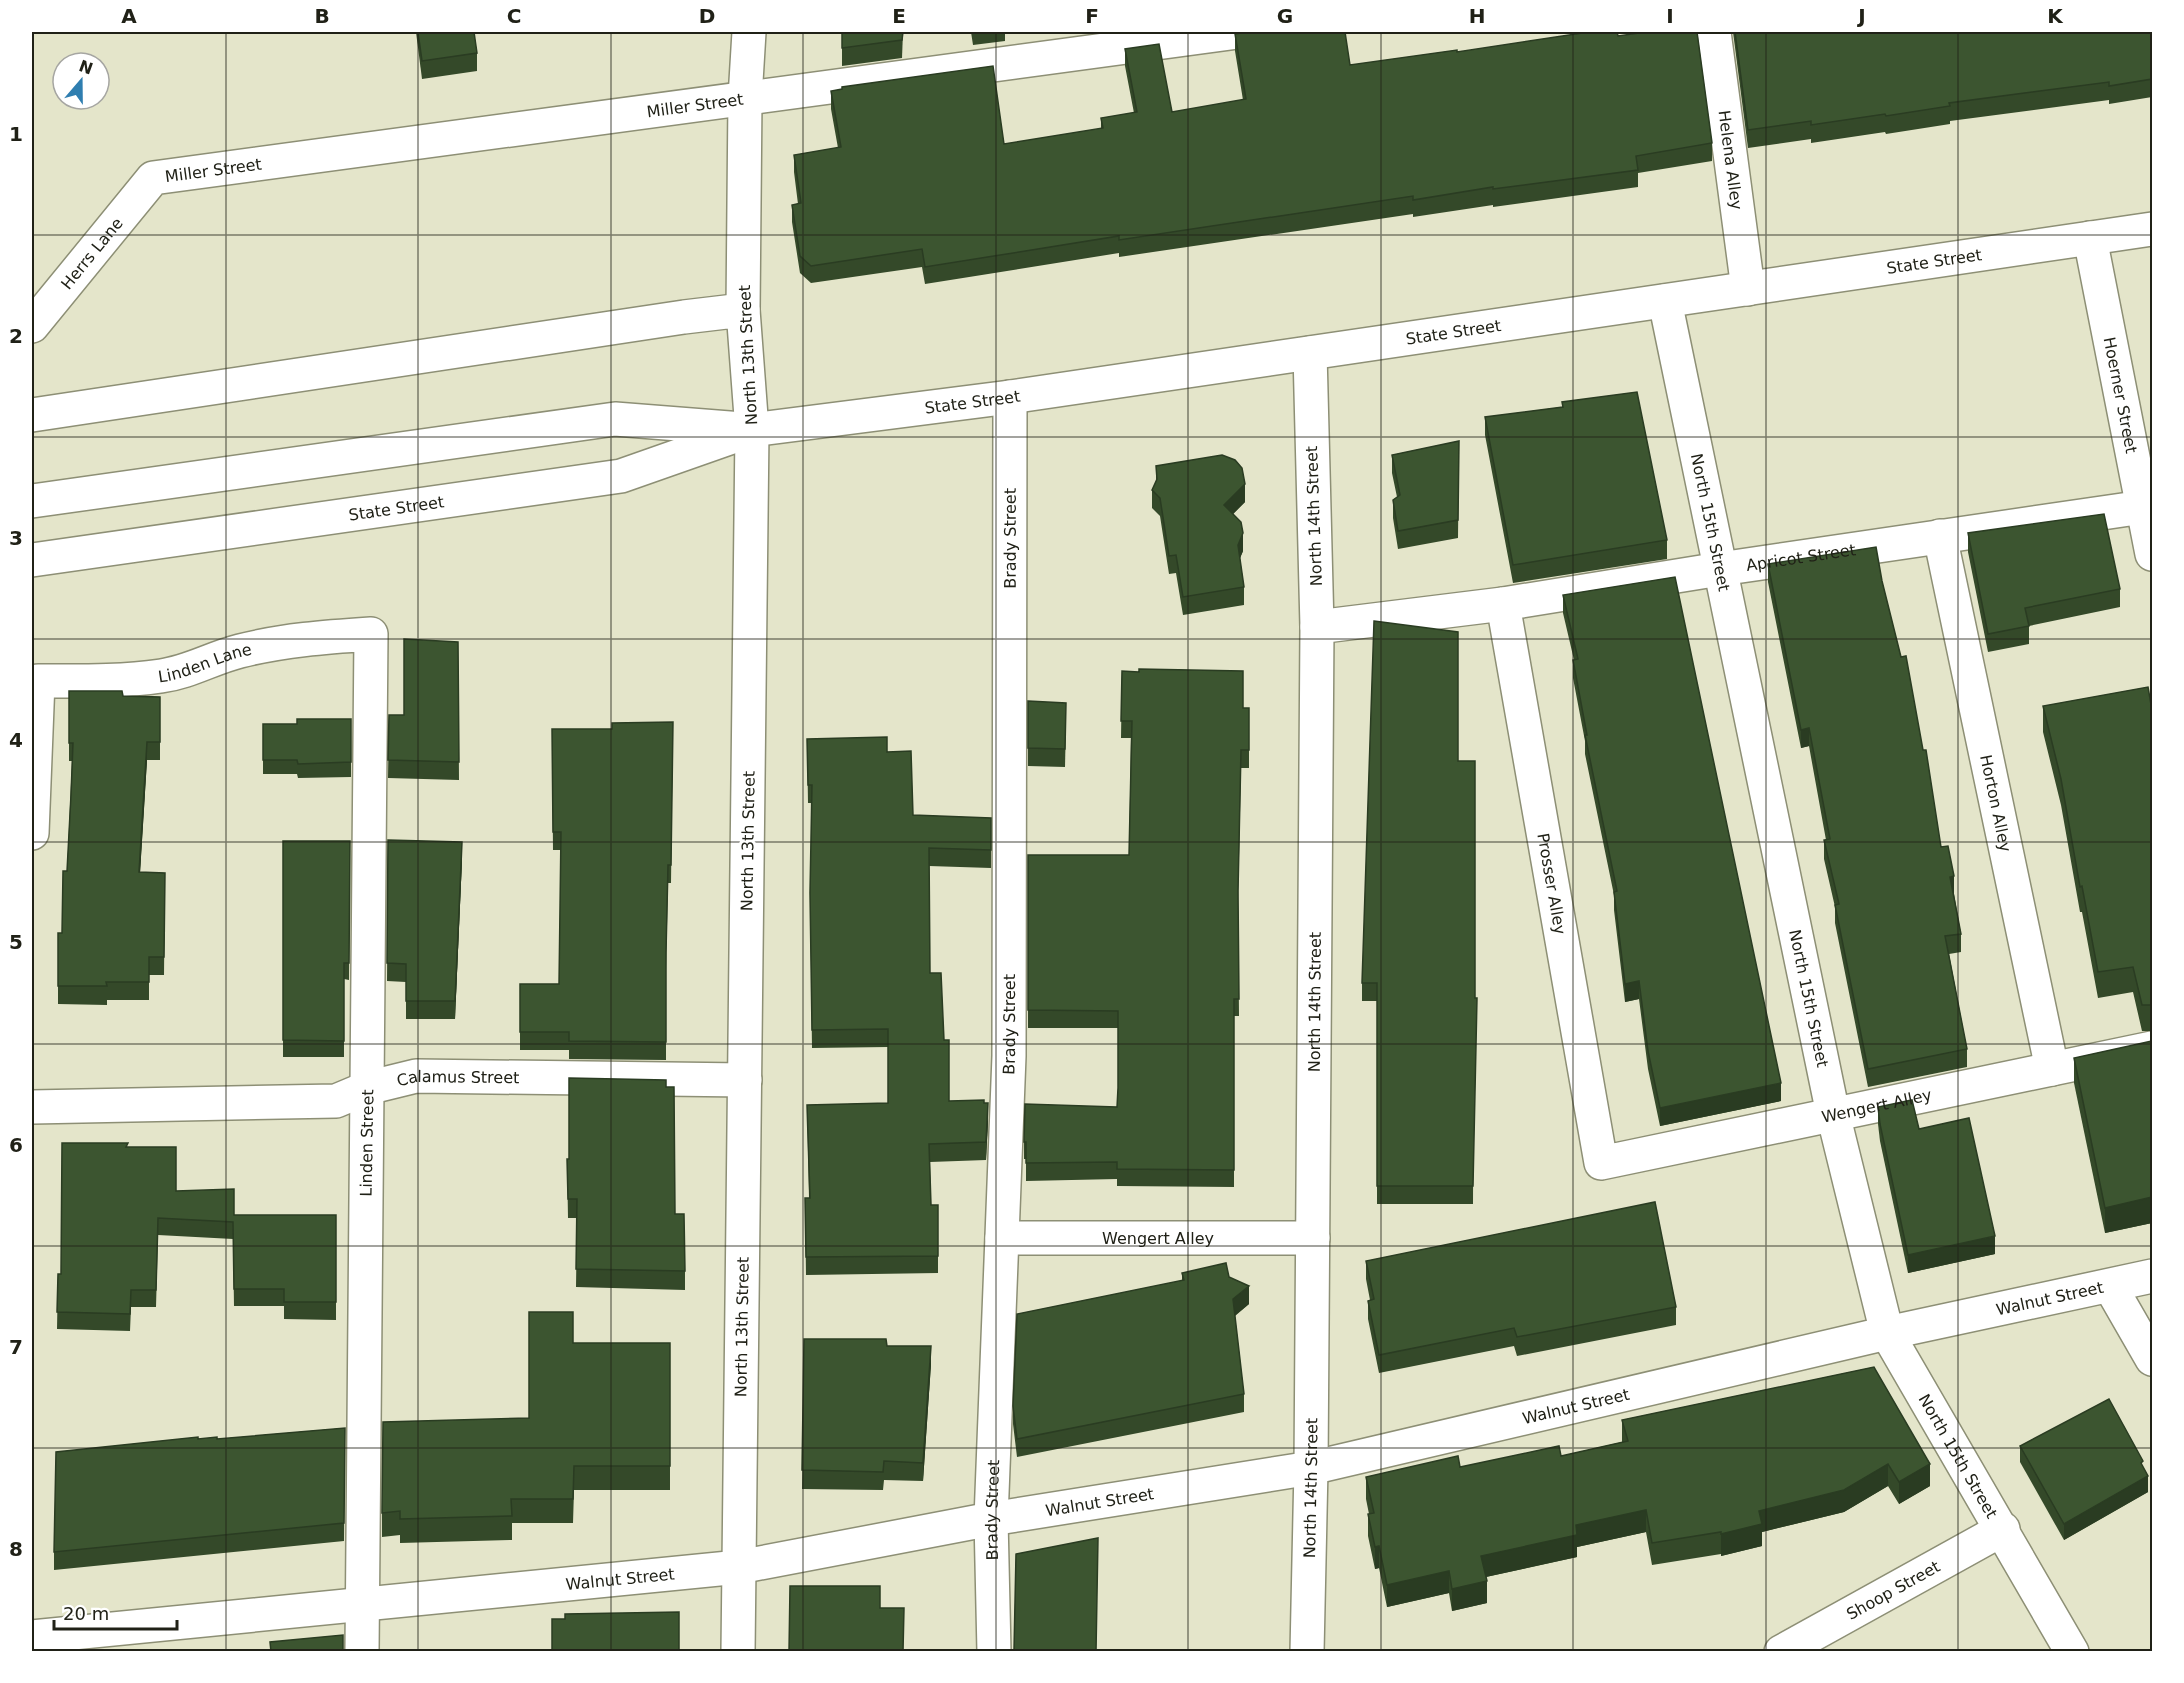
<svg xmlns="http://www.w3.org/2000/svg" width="2184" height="1683" font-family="'DejaVu Sans',sans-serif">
<rect width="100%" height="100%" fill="#e4e5ca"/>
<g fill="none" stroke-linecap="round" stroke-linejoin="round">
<!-- minor casing -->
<g stroke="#8d8f75" stroke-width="36">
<g id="minor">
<path id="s1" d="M1714 32 1748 289"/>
<path id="s2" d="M2090 238 2152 554"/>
<path id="s3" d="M1665 301 1833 1114 1887 1333 2072 1652"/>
<polyline points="743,310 745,98 749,32"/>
<path id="s4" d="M32 326 153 178 1238 32"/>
<path id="s5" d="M1940 536 2052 1069"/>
<path id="s6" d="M1503 604 1601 1163 2152 1048"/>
<path id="s7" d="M1317 627 1503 604 1720 569 2143 507"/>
<path id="s8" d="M32 833 38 681C79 681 120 682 161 676 190 672 212 658 240 651 283 640 326 637 371 634L362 1652"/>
<path id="s9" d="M32 1107 336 1101 367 1088 416 1076 745 1080"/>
<path id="s10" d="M1002 1238H1313"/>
<polyline points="2110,1286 2152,1359"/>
<path id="s11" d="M32 1637 739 1567 991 1519 1311 1468 1887 1333 2152 1276"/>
<path id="s12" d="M994 1652 991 1519 1009 1056 1010 397"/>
<path id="s13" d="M1307 1652 1311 1468 1317 627 1310 353"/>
<path id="s14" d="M1781 1652 2003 1529"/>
</g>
</g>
<!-- major casing -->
<g stroke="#8d8f75" stroke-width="36">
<g id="major">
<polyline points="32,415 684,317 743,310 752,430 738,1652"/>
<polyline points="32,501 615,419 742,429"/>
<path id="s15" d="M32 560 621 476 752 430 1010 397 2152 229"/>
</g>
</g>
<!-- minor -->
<use href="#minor" stroke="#fff" stroke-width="33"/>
<!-- major -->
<use href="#major" stroke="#fff" stroke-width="33"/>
</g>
<!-- wall -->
<g fill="#344929">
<polygon points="416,32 474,32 477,53 477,71 422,79"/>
<polygon points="842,32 903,32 902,58 842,66"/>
<polygon points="971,32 1005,32 1005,41 973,45"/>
<polygon points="1733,32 2152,32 2152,97 2109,104 2109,100 1950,121 1950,124 1886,134 1885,132 1811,143 1811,139 1748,148"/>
<polygon points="1235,34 1350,65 1457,52 1618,36 1712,143 1712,161 1638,173 1638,187 1493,207 1493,205 1413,217 1413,214 1119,257 1119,253 925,284 922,267 811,283 800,273 792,222 792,205 798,204 794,172 794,155 838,148 831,109 831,91 1004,144 1101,129 1101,118 1134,113 1125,66 1125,49 1172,112 1243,100 1235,51"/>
<polygon points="1562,402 1667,540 1667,559 1513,583 1485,435 1485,417 1562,407"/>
<polygon points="1459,441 1458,538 1398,549 1393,518 1393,500 1397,497 1392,473 1392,455"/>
<polygon points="1156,466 1245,502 1233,514 1243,551 1240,558 1244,587 1244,605 1183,615 1176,573 1169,574 1160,516 1152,508 1152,490 1156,482"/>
<polygon points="1968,533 2120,589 2120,607 2029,626 2029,644 1988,652 1968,552"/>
<polygon points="1768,564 1882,581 1923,750 1941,847 1954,894 1961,934 1961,952 1949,954 1967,1049 1967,1067 1868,1087 1835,923 1835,907 1824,859 1824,840 1826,840 1809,746 1801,748 1768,582"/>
<polygon points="1563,595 1781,1101 1660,1126 1648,1069 1639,999 1625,1002 1614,910 1614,895 1585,754 1585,741 1573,678 1573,660 1574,660 1563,613"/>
<polygon points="458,642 459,780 388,778 389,715 404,715"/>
<polygon points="1122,671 1243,708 1249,708 1249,768 1241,768 1238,902 1239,1016 1234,1016 1234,1187 1117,1186 1117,1179 1026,1181 1026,1159 1024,1159 1024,1142 1117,1107 1118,1088 1118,1028 1028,1028 1028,855 1129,855 1131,738 1121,738"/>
<polygon points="69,691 123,696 160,697 160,760 147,760 140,872 165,873 164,975 149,975 149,1000 107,1000 107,1005 58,1004 58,933 62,933 67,871 72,761 69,761"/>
<polygon points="1028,701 1066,721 1065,767 1028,766"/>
<polygon points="2043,706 2152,710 2152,1031 2142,1031 2133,992 2098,998 2082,912 2080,912 2061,805 2043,732"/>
<polygon points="351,719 351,777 298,778 297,774 263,774 263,724 297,724"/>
<polygon points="673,722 671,883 668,883 666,969 666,1060 569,1059 569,1050 520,1050 520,984 559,984 561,850 553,850 552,729 612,729"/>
<polygon points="807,739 887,752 913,815 991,818 991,868 929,866 930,973 944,1040 949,1101 988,1121 986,1160 930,1162 931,1205 938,1205 938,1273 806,1275 805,1198 809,1198 807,1105 888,1103 888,1047 812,1048 810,893 812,803 808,803"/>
<polygon points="1458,761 1475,761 1473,1204 1377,1204 1377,1001 1362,1001 1362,983"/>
<polygon points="388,840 462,860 455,1019 406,1019 406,982 387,981"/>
<polygon points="283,841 350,841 349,980 344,979 344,1057 283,1057"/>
<polygon points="2152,1041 2152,1223 2105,1233 2074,1083 2074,1058"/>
<polygon points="1878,1107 1995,1254 1908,1273 1880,1141 1878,1124"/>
<polygon points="128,1147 176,1191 234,1215 336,1215 336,1320 284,1319 284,1306 234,1306 233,1239 158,1235 156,1307 131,1307 130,1331 57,1329 58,1274 61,1274"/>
<polygon points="567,1159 675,1214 685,1271 685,1290 576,1287 577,1218 568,1218"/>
<polygon points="1366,1261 1676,1307 1676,1325 1517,1356 1514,1346 1379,1373 1368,1319 1368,1301 1370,1300 1366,1279"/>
<polygon points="1182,1273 1229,1277 1249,1304 1235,1316 1244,1394 1244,1412 1017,1457 1013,1424 1013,1406 1182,1280"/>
<polygon points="804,1339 887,1346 931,1364 923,1481 884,1480 883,1490 802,1489"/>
<polygon points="573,1343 670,1343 670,1490 574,1490 573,1523 512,1523 512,1540 400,1543 400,1535 382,1537 382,1513 529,1418"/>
<polygon points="1874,1367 1930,1486 1899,1504 1888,1486 1844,1512 1762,1532 1762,1546 1721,1556 1721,1554 1652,1565 1646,1532 1577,1547 1577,1557 1486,1577 1487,1603 1452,1611 1449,1593 1387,1607 1379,1568 1375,1569 1368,1536 1368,1514 1369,1514 1366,1499 1366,1477 1561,1456 1622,1442 1622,1420"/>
<polygon points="345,1428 344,1541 54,1570 54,1552 198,1439 217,1439"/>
<polygon points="2020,1446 2143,1467 2148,1492 2064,1540 2020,1462"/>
<polygon points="1016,1554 1096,1652 1014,1652"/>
</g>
<!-- shaded-wall -->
<g fill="#2a3c22">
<polygon points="1245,484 1245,502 1224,523 1224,505"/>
<polygon points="1243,533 1243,551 1238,563 1238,545"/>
<polygon points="1809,728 1809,746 1801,748 1801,730"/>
<polygon points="147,742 147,760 139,890 139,872"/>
<polygon points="462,842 462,860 455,1019 455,1001"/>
<polygon points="1954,876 1954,894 1950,895 1950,877"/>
<polygon points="1639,981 1639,999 1625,1002 1625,984"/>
<polygon points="1781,1083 1781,1101 1660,1126 1660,1108"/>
<polygon points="988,1103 988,1121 986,1160 986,1142"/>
<polygon points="2152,1197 2152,1223 2105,1233 2105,1208"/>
<polygon points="1995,1236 1995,1254 1908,1273 1908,1255"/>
<polygon points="1249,1286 1249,1304 1233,1317 1233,1299"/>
<polygon points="931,1346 931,1364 923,1481 923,1463"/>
<polygon points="1888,1464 1888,1486 1844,1512 1762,1532 1762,1546 1721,1556 1721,1534 1759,1511"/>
<polygon points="1930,1464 1930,1486 1899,1504 1899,1482"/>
<polygon points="2148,1476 2148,1492 2064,1540 2064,1524"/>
<polygon points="1646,1510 1646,1532 1577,1547 1577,1557 1481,1578 1481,1556 1576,1525"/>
<polygon points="1379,1546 1379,1568 1375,1569 1375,1547"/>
<polygon points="1449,1571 1449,1593 1387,1607 1387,1585"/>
<polygon points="1487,1581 1487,1603 1452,1611 1452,1589"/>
</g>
<!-- building -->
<g fill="#3c5530" stroke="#2a3c22" stroke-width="1.5">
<polygon points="418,32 474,32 477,53 422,61"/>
<polygon points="842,32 903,32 902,40 842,48"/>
<polygon points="1248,32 1345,32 1350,65 1457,50 1457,52 1589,32 1617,32 1618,36 1646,32 1697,32 1712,143 1636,156 1638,170 1493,189 1493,187 1413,200 1413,196 1119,240 1119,236 925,267 922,249 811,266 800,256 792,205 801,203 794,155 841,147 831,91 842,89 842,87 993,66 1004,144 1103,128 1101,118 1137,112 1125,49 1159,44 1172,112 1246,99 1235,34"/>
<polygon points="1735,32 2152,32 2152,79 2109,86 2109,82 1949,103 1950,106 1886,116 1885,114 1811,125 1811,121 1748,130"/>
<polygon points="1637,392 1667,540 1513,565 1485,417 1563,407 1562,402"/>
<polygon points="1459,441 1458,520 1398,531 1393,500 1400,495 1392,455"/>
<polygon points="1222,455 1235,460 1242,468 1245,484 1224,505 1241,522 1243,533 1238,545 1244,587 1183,597 1176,555 1169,556 1160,498 1152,490 1157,479 1156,466"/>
<polygon points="2104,514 2120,589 2025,608 2029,626 1988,634 1968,533"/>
<polygon points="1876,547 1882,581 1901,657 1906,656 1923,750 1926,750 1941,847 1948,846 1954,876 1950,877 1961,934 1945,936 1967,1049 1868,1069 1835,905 1839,904 1824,840 1830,839 1809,728 1801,730 1768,564"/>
<polygon points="1675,577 1781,1083 1660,1108 1648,1051 1639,981 1625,984 1614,892 1617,891 1585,735 1587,735 1573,660 1578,659 1563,595"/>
<polygon points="1374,621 1458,632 1458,761 1475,761 1475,998 1477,998 1473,1186 1377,1186 1377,983 1362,983"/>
<polygon points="404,639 458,642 459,762 388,760 389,715 404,715"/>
<polygon points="1139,669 1243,671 1243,708 1249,708 1249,750 1241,750 1238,891 1239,999 1234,999 1234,1170 1117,1169 1117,1162 1026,1163 1026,1142 1024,1142 1025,1104 1117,1107 1118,1088 1118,1011 1028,1010 1028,855 1129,855 1132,721 1121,721 1122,671 1139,672"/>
<polygon points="2148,687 2152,710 2152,1005 2142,1005 2133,967 2098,972 2082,886 2080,887 2061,779 2043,706"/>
<polygon points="69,691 122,691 123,696 160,697 160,742 147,742 139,872 165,873 164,957 149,957 149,982 106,982 107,986 58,986 58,933 62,933 63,871 67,871 71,795 73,743 69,743"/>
<polygon points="1028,701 1066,703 1065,749 1028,748"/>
<polygon points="297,719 351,719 351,762 298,764 297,760 263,760 263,724 297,724"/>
<polygon points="673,722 671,865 668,865 666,952 666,1042 569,1041 569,1032 520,1032 520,984 559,984 561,832 553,832 552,729 612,729 612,723"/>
<polygon points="887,737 887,752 911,751 913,815 991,818 991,850 929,848 930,973 941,973 944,1040 949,1040 949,1101 984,1100 984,1103 988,1103 986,1142 929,1144 931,1205 938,1205 938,1256 806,1257 805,1198 810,1198 807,1105 888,1103 888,1029 812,1030 810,893 812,785 808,785 807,739"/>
<polygon points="388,840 462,842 455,1001 406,1001 406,964 387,963"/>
<polygon points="283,841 350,841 349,963 344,963 344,1041 283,1040"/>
<polygon points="2152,1041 2152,1197 2105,1208 2074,1058"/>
<polygon points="569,1078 666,1080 666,1087 674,1087 675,1214 684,1214 685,1271 576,1269 577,1199 568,1199 567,1159 569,1159"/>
<polygon points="1912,1100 1919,1129 1969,1118 1995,1236 1908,1255 1880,1124 1878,1107"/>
<polygon points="62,1143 128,1143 126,1147 176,1147 176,1191 234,1189 234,1215 336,1215 336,1302 284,1302 284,1289 234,1289 233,1222 158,1218 156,1290 131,1290 130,1314 57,1312 58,1274 61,1274"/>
<polygon points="1655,1202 1676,1307 1517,1337 1514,1328 1379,1355 1368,1301 1374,1299 1366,1261"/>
<polygon points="1226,1263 1229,1277 1249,1286 1233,1299 1244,1394 1017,1439 1013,1406 1017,1314 1184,1280 1182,1273"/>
<polygon points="529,1312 573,1312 573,1343 670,1343 670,1466 574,1466 573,1499 511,1499 512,1516 400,1519 400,1511 382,1513 383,1422 529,1418"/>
<polygon points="804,1339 886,1339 887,1346 931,1346 923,1463 884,1461 883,1472 802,1470"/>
<polygon points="1874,1367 1930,1464 1899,1482 1888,1464 1844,1490 1759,1511 1762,1524 1721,1534 1721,1532 1652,1543 1646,1510 1576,1525 1577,1535 1481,1556 1487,1581 1452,1589 1449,1571 1387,1585 1379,1546 1375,1547 1368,1514 1374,1513 1366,1477 1458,1456 1460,1467 1559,1446 1561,1456 1628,1441 1622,1420"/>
<polygon points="2109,1399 2143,1461 2141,1463 2148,1476 2064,1524 2020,1446"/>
<polygon points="345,1428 344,1523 54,1552 56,1452 198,1437 198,1439 217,1437 217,1439"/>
<polygon points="1098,1538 1096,1652 1046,1652 1014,1650 1016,1554"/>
<polygon points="790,1586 880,1586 880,1608 904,1608 903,1652 789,1652"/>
<polygon points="679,1612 679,1652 552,1652 552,1619 565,1619 565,1614"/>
<polygon points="343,1635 343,1652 271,1652 270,1642"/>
</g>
<!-- grid -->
<path fill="none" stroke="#202117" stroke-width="1.5" stroke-opacity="0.55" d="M226 32V1652M418 32V1652M611 32V1652M803 32V1652M996 32V1652M1188 32V1652M1381 32V1652M1573 32V1652M1766 32V1652M1958 32V1652M32 235H2152M32 437H2152M32 639H2152M32 842H2152M32 1044H2152M32 1246H2152M32 1448H2152"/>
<g text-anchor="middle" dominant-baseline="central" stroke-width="6" stroke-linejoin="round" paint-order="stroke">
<!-- street labels -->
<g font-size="16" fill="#202117" stroke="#fff">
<text stroke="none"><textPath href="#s4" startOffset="738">Miller Street</textPath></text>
<text stroke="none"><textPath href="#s1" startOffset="129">Helena Alley</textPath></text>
<text stroke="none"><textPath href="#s4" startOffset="252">Miller Street</textPath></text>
<text stroke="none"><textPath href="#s4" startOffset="94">Herrs Lane</textPath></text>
<text stroke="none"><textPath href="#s15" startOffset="1928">State Street</textPath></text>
<text stroke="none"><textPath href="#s15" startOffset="1442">State Street</textPath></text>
<text transform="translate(748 355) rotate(-93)">North 13th Street</text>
<text stroke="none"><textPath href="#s2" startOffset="160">Hoerner Street</textPath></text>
<text stroke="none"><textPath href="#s15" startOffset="956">State Street</textPath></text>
<text stroke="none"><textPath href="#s15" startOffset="368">State Street</textPath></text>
<text transform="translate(1314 516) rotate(-92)">North 14th Street</text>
<text stroke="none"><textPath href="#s3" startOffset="226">North 15th Street</textPath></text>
<text stroke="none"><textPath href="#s12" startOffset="1114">Brady Street</textPath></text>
<text stroke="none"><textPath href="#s7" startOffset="489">Apricot Street</textPath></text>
<text stroke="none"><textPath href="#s8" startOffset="321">Linden Lane</textPath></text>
<text stroke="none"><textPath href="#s5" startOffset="273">Horton Alley</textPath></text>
<text transform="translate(748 841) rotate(-89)">North 13th Street</text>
<text stroke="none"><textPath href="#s6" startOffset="284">Prosser Alley</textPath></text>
<text stroke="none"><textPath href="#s3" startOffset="712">North 15th Street</textPath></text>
<text stroke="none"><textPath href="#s13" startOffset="650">North 14th Street</textPath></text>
<text stroke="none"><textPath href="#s12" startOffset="628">Brady Street</textPath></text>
<text stroke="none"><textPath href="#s9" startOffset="430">Calamus Street</textPath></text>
<text stroke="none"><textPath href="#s6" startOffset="849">Wengert Alley</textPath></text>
<text transform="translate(367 1143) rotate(-89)">Linden Street</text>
<text stroke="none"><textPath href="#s10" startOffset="156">Wengert Alley</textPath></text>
<text stroke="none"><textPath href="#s11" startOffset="2049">Walnut Street</textPath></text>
<text transform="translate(742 1327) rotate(-89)">North 13th Street</text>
<text stroke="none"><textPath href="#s11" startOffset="1563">Walnut Street</textPath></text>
<text stroke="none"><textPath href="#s3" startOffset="1198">North 15th Street</textPath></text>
<text stroke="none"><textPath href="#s13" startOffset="164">North 14th Street</textPath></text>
<text stroke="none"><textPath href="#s11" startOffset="1077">Walnut Street</textPath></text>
<text stroke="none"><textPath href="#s12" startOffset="142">Brady Street</textPath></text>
<text stroke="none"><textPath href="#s11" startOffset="591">Walnut Street</textPath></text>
<text stroke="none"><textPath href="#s14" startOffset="128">Shoop Street</textPath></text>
</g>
</g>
<!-- border -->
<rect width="2184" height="1683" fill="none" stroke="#ffffff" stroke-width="66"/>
<!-- north arrow -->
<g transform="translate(81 81) rotate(20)"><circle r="28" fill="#ffffff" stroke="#a6a6a2" stroke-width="1.5"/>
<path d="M0-4.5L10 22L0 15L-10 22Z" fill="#2f7eb0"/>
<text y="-9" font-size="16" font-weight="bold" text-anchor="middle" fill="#202117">N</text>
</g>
<!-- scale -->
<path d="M54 1620v9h123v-9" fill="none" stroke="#202117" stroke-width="3"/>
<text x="63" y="1620" font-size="18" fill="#202117" stroke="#ffffff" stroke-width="4.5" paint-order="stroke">20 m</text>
<rect x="33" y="33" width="2118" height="1617" fill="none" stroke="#202117" stroke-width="2"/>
<g font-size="20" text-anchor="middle" font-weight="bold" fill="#202117">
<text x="129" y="23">A</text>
<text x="322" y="23">B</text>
<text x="514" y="23">C</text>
<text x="707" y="23">D</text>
<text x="899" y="23">E</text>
<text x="1092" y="23">F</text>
<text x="1285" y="23">G</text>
<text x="1477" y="23">H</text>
<text x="1670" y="23">I</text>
<text x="1862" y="23">J</text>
<text x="2055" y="23">K</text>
<text x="16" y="141">1</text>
<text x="16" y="343">2</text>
<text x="16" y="545">3</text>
<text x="16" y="747">4</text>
<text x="16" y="949">5</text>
<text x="16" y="1152">6</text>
<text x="16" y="1354">7</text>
<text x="16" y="1556">8</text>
</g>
</svg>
